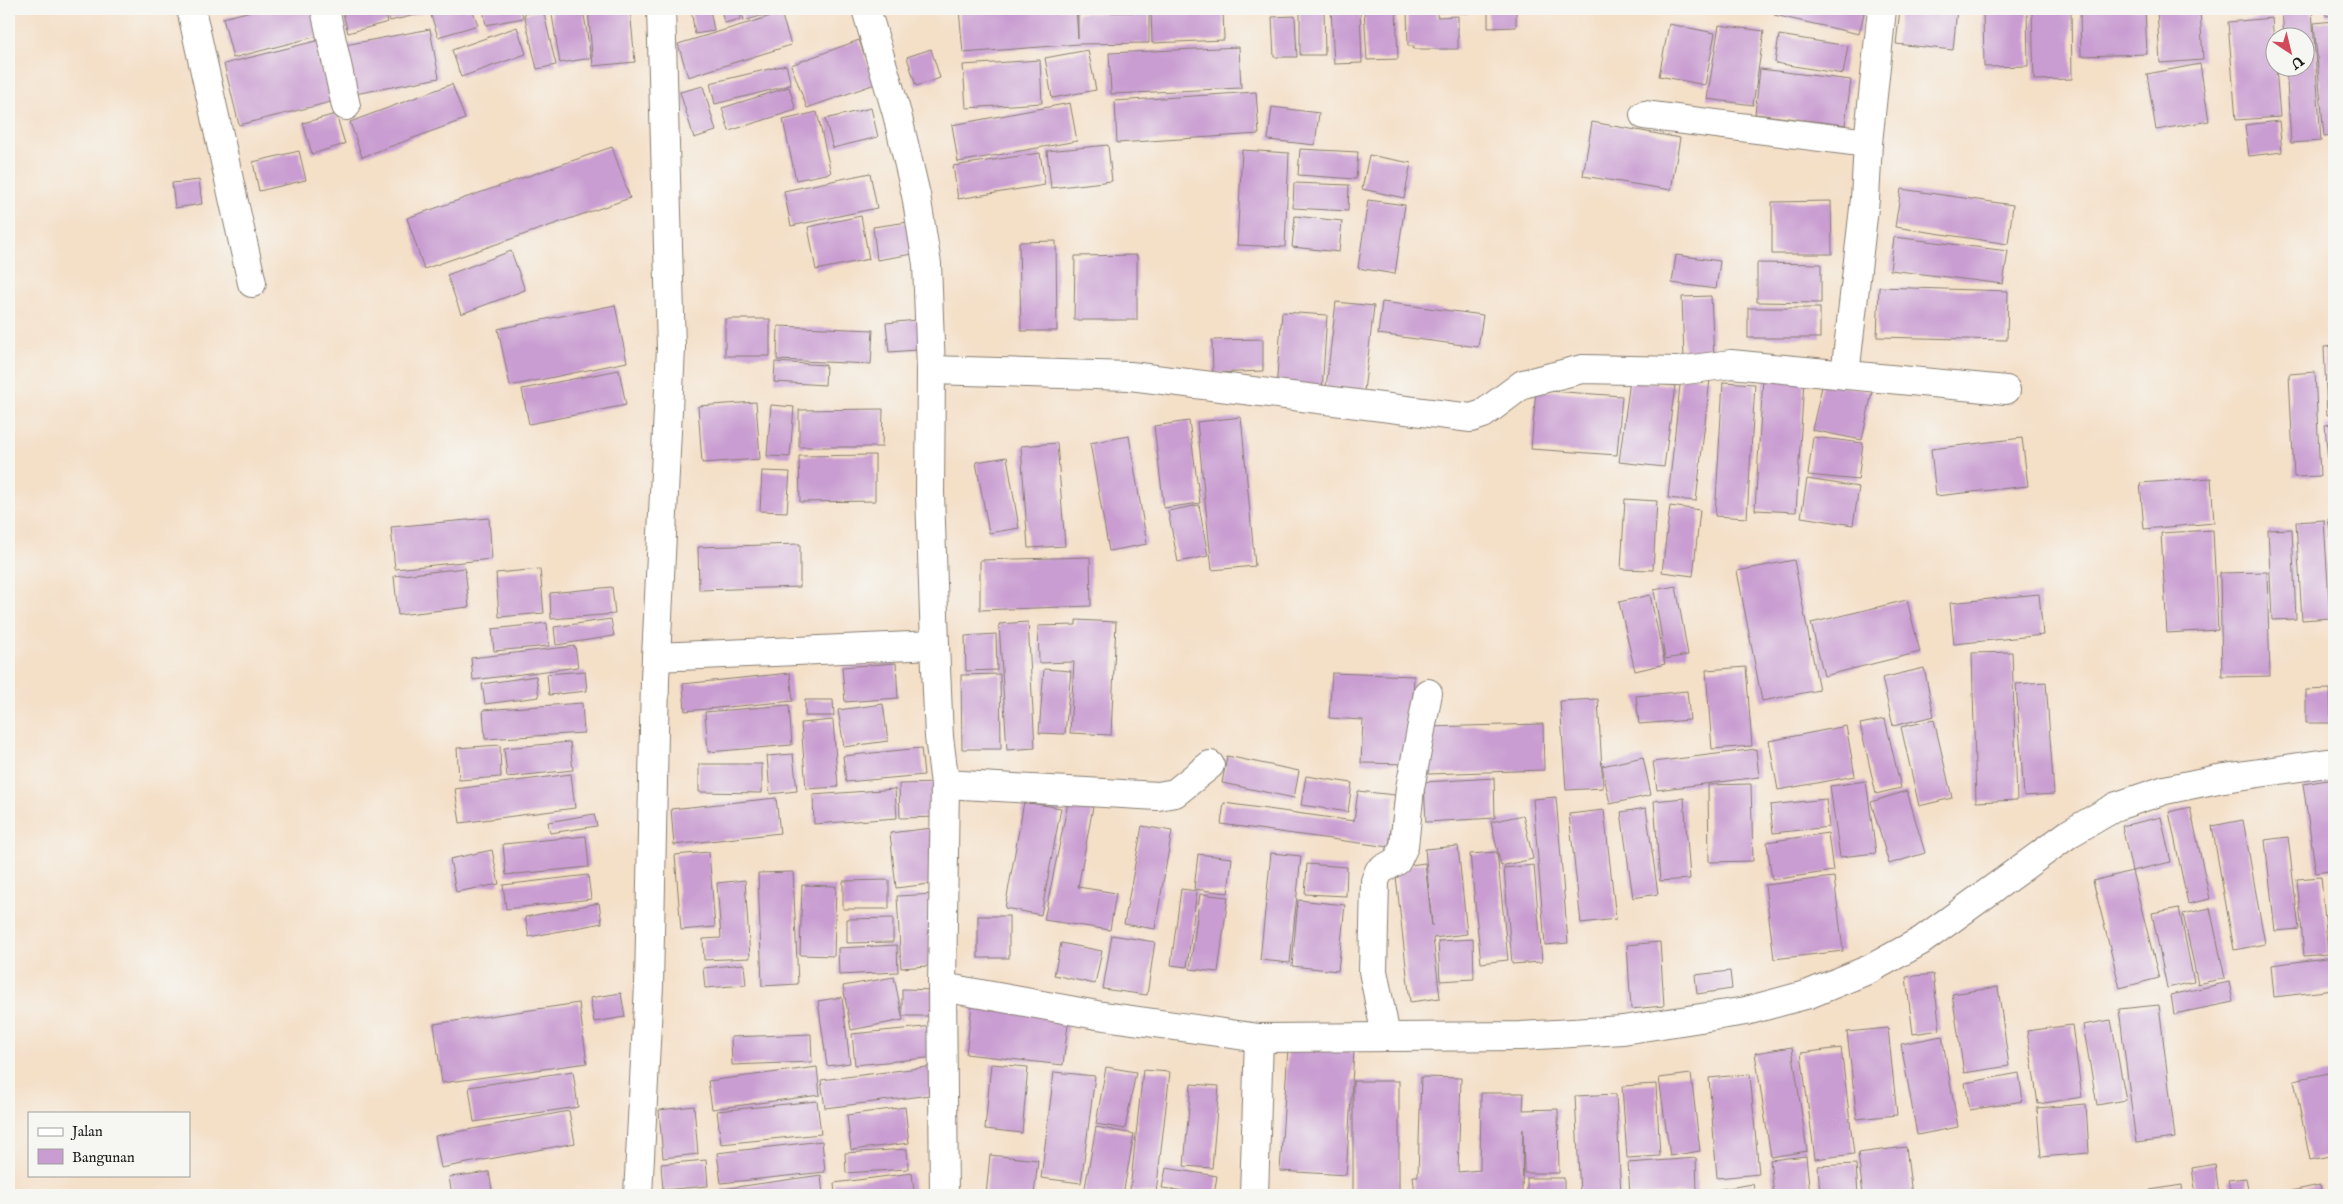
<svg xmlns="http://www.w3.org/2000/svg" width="2343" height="1204" font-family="'IM FELL English',serif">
<rect width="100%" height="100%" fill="#f6f6f2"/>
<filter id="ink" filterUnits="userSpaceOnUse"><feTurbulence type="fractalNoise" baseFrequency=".02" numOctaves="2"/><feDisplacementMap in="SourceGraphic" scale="10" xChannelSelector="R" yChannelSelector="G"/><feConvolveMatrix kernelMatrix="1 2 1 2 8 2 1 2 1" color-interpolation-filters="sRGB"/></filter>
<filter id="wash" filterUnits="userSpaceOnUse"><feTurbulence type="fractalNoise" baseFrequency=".0096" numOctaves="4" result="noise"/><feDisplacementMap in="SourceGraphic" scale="20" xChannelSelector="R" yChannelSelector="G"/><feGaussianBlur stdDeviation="1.12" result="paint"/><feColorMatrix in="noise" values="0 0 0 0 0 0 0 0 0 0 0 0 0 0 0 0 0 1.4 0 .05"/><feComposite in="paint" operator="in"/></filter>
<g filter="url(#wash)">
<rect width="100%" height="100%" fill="#f4dfc7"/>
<g id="blocks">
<!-- building -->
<g fill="#c99dd1">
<polygon points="259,9 311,9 318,36 233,58 223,18"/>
<polygon points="342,9 384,9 388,22 348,33"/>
<polygon points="387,9 423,9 424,13 390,21"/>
<polygon points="429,9 472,9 478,25 438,37"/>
<polygon points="483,9 521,9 523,18 486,25"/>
<polygon points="551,9 583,9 591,58 560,63"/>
<polygon points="588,9 630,9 635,62 593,66"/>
<polygon points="691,9 710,9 714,31 695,34"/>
<polygon points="721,9 739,9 741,19 724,23"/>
<polygon points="741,9 784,9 744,21"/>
<polygon points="959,9 1076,9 1078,38 1078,13 1149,12 1149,43 1079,44 963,53"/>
<polygon points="1151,9 1223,9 1224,40 1152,43"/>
<polygon points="1300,9 1324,9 1325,55 1300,55"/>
<polygon points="1331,9 1360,9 1362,63 1334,64"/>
<polygon points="1364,9 1396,9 1398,59 1367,60"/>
<polygon points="1407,9 1437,9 1437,17 1458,16 1458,49 1413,49 1414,46 1408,46"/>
<polygon points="1442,9 1470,9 1469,13 1442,12"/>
<polygon points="1488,9 1516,9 1516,27 1488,28"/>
<polygon points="1776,9 1865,9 1859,34 1774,15"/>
<polygon points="1900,9 1957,9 1953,50 1896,44"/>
<polygon points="1983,9 2027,9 2028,66 1984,67"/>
<polygon points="2032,9 2071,9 2072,79 2034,80"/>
<polygon points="2080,9 2145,9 2147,54 2081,56"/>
<polygon points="2157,9 2200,9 2203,60 2160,63"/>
<polygon points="2282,9 2312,9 2321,141 2291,143 2286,68 2306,68 2306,38 2284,38"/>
<polygon points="2325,9 2334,9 2334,15 2326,16"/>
<polygon points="543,10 556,65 537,69 524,14"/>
<polygon points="781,13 791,45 688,77 678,44"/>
<polygon points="1295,16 1297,57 1274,57 1272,17"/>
<polygon points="2272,18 2280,117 2236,120 2228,22"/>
<polygon points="2334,21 2334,136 2324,137 2314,23"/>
<polygon points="1669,24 1715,33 1705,85 1659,76"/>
<polygon points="1719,25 1764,31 1753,105 1707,99"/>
<polygon points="517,27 526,54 461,77 452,50"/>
<polygon points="430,29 439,78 355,94 345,45"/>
<polygon points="1779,35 1848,46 1843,74 1775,63"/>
<polygon points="324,39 339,100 239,125 224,64"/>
<polygon points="859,40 875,84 807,108 791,65"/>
<polygon points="1239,47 1241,88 1111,94 1109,53"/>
<polygon points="931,49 940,78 916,86 907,57"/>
<polygon points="1088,50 1096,90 1052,98 1045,58"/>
<polygon points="1040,60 1042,103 966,108 963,65"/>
<polygon points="2200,64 2209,121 2156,130 2147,74"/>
<polygon points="786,65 791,85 715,104 710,83"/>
<polygon points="1760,69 1851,80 1845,125 1755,114"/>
<polygon points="452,84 465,119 362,157 350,122"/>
<polygon points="703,86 716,131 694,138 680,92"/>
<polygon points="789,87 796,110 729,131 722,108"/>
<polygon points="1256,92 1259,134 1117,143 1115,101"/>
<polygon points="1070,103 1077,141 958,162 952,125"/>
<polygon points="1272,107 1319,113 1315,145 1268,140"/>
<polygon points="871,108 878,137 833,148 825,119"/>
<polygon points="817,112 831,173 796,180 783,120"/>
<polygon points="336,114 345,144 312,154 303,123"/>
<polygon points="2279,121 2282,152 2249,156 2245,125"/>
<polygon points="1592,122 1680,138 1671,190 1583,176"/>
<polygon points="1108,145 1112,181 1051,188 1047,151"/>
<polygon points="612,147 630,198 424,269 407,218"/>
<polygon points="1300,149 1358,152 1356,179 1298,175"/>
<polygon points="1242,150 1289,153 1285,247 1237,245"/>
<polygon points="299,151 306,180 259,191 253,162"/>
<polygon points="1040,153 1045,185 958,199 953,166"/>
<polygon points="1369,155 1411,163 1404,198 1362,189"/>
<polygon points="870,173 877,208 791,226 784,191"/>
<polygon points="199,180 202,204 175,208 172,183"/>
<polygon points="1294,183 1349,185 1348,211 1293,208"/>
<polygon points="1901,189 2013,205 2008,244 1895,227"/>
<polygon points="1368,200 1405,205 1395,274 1358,268"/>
<polygon points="1831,201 1832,254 1772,254 1772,202"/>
<polygon points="861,216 869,259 816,270 808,227"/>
<polygon points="1295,216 1342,221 1339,252 1292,247"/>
<polygon points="915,221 919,253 877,260 873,227"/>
<polygon points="1894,237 2008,251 2003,284 1890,270"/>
<polygon points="1056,241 1057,331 1021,331 1019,242"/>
<polygon points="511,251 525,290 461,314 447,275"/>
<polygon points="1137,255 1137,320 1074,320 1075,256"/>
<polygon points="1676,255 1720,261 1716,289 1672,283"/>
<polygon points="1757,263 1821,264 1821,303 1757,302"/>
<polygon points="1879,287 2008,291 2007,340 1877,337"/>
<polygon points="1711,296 1714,359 1684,360 1682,297"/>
<polygon points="1336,302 1374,306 1363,400 1325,396"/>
<polygon points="1382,302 1483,315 1478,347 1378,334"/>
<polygon points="615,305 627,362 510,386 498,329"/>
<rect x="1748" y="308" width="72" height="30"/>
<polygon points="1282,312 1327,315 1322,391 1276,389"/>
<rect x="725" y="319" width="45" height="37"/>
<polygon points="927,319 930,349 889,352 886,323"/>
<polygon points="778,326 873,330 871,364 777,360"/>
<polygon points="1263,339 1263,371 1213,373 1212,340"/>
<polygon points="2334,346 2334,415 2327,415 2324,347"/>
<polygon points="775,362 826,365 825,385 774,382"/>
<polygon points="619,370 626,405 529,424 522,389"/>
<polygon points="2315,372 2320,476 2294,477 2289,374"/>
<polygon points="1681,376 1710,379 1696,501 1668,498"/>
<polygon points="1763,378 1804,380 1796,512 1755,510"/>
<polygon points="1630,380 1675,386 1664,467 1619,462"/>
<polygon points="1723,382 1755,384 1747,518 1715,516"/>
<polygon points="1823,382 1872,392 1862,440 1812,430"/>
<polygon points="1536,390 1622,396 1617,455 1531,449"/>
<polygon points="756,402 760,459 702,463 698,406"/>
<polygon points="771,405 794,407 790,457 767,456"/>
<polygon points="883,409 882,447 799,447 799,410"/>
<polygon points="1241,417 1255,566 1212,570 1197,422"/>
<polygon points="1189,421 1200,503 1164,508 1154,426"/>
<polygon points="2334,424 2334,511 2332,511 2325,425"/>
<polygon points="1129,436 1147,544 1109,551 1090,443"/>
<polygon points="1813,437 1863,443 1858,480 1808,475"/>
<polygon points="2022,438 2028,486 1936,496 1931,449"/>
<polygon points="1057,443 1065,546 1028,548 1021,446"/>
<polygon points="875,455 875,501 800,502 799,456"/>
<polygon points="1007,457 1019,528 989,533 976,462"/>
<polygon points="762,471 790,472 787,512 760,511"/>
<polygon points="2211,478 2214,523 2144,529 2140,483"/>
<polygon points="1807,479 1859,487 1853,525 1801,517"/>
<polygon points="1625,499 1657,501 1653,570 1621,569"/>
<polygon points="1199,505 1208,556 1178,562 1168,511"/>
<polygon points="1670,506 1700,510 1693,576 1662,572"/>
<polygon points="489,518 492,559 395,569 391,527"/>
<polygon points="2334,518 2334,546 2332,546 2328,519"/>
<polygon points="2324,520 2330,618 2302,620 2296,522"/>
<polygon points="2292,529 2296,619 2272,620 2268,530"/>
<polygon points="2213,530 2218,630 2167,633 2161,533"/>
<polygon points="800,544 800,587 699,590 698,547"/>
<polygon points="1090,557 1091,606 980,610 980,560"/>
<polygon points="1794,560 1819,690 1762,701 1737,571"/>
<polygon points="465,568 469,607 398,615 394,576"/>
<polygon points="540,569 544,613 499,617 496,573"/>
<polygon points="2267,572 2270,676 2222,677 2220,573"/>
<polygon points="1676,586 1688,655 1665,659 1654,590"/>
<polygon points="612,587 615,614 551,619 550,593"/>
<polygon points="2039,594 2043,635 1954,644 1950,603"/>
<polygon points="1650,595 1665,664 1635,671 1619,602"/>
<polygon points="1907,600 1920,652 1824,676 1811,623"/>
<polygon points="611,619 614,636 556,645 554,627"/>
<polygon points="1076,620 1116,622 1111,735 1070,733 1074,662 1039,663 1038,626 1076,625"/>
<polygon points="1028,622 1035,748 1007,750 999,624"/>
<polygon points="547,623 549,646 494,651 492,629"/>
<polygon points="996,634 997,670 966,671 965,636"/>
<polygon points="575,646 578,667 473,680 471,658"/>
<polygon points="2012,652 2017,800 1976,802 1972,653"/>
<polygon points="896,663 898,698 845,702 842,667"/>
<polygon points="1746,667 1752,746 1712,749 1706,670"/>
<polygon points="1924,668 1934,716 1893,726 1882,678"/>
<polygon points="1044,669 1071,671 1065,734 1039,733"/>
<polygon points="585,671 587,691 549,695 547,674"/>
<polygon points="790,673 793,701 685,711 683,684"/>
<polygon points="1332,673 1414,676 1410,764 1361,763 1363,720 1329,718"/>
<polygon points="1000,674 1001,749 962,749 961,675"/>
<polygon points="536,676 539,697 485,704 482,684"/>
<polygon points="2046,682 2054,794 2024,796 2016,684"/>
<polygon points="2330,689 2331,723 2306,723 2306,690"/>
<polygon points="1687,691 1690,720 1639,724 1636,696"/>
<polygon points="1598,699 1603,788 1566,790 1560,701"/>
<polygon points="805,700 833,700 834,716 805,716"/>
<polygon points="582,703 584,733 485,739 483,710"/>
<polygon points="883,704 888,741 844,747 838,710"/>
<polygon points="789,705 792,745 708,752 705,712"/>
<polygon points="1885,719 1901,788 1876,794 1860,724"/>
<polygon points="833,720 838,787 806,789 801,723"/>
<polygon points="1934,720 1952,798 1919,806 1901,727"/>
<polygon points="1543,724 1544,770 1428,774 1428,727"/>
<polygon points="1846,726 1855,776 1778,790 1769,741"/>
<polygon points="570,742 573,770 507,777 504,748"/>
<polygon points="500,745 501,777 459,780 457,748"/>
<polygon points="921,748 924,775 846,782 843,756"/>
<polygon points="1756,749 1759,777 1657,790 1653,762"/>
<polygon points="793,754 797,791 770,794 767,756"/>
<polygon points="1227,756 1299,771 1294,798 1222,783"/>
<polygon points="1643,757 1651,795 1610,804 1602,766"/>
<polygon points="699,764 762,764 762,793 699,792"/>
<polygon points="571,774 575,808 460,823 455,789"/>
<polygon points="1306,776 1352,783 1348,812 1301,805"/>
<polygon points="1494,778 1495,818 1426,822 1424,782"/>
<polygon points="2334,779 2334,870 2316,873 2303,784"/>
<polygon points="1866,781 1876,853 1840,857 1830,786"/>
<polygon points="940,783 941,817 900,818 899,784"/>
<polygon points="1751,784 1753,861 1709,862 1708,785"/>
<polygon points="895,789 897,818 814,824 813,795"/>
<polygon points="1358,791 1395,795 1389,847 1221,824 1224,803 1354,821"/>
<polygon points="1907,791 1925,853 1889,864 1871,802"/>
<polygon points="1556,797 1568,943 1545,945 1533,799"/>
<polygon points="776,798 780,833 674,845 671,809"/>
<polygon points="1684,798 1690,879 1660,881 1654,801"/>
<polygon points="1826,799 1829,827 1773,833 1770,805"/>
<polygon points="1024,802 1061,808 1041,915 1005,908"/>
<polygon points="1068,803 1093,807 1078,887 1116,893 1110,930 1044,920"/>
<polygon points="2190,807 2210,899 2188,904 2169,812"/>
<polygon points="1646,808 1658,894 1633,898 1621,812"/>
<polygon points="1604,810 1616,919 1581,923 1569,814"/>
<polygon points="594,814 597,826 550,833 548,822"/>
<polygon points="1523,815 1533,859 1501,866 1491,822"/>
<polygon points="2161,817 2171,862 2132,871 2159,978 2120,988 2093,881 2132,871 2122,826"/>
<polygon points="2243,820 2265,944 2234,950 2212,826"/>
<polygon points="1142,826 1172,831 1155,929 1124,924"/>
<polygon points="932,828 938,883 896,888 890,833"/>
<polygon points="1828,833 1833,871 1772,880 1767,842"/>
<polygon points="586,836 589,867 506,875 503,844"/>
<polygon points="2288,837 2299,929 2275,931 2265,840"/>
<polygon points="1458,846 1467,934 1433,938 1440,998 1410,1002 1395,867 1425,863 1432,926 1425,849"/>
<polygon points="492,850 499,884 456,892 450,859"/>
<polygon points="709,852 715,927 681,930 675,855"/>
<polygon points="1497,852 1508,960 1481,963 1470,854"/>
<polygon points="1271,853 1301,856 1290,963 1260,960"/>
<polygon points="1198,854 1232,858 1228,893 1194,889"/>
<polygon points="1307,864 1347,867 1346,896 1305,894"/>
<polygon points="1534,865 1542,962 1512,964 1504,868"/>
<polygon points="793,872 798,984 762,986 758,873"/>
<polygon points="588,875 591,899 506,909 503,885"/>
<polygon points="1834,877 1843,951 1774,959 1765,885"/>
<polygon points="2321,877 2328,954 2304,956 2297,879"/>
<polygon points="745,880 750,958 704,960 703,939 721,938 717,883"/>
<polygon points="889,880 889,909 843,909 843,881"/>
<polygon points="802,885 836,886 834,956 800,955"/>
<polygon points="1181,889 1197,891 1187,967 1171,965"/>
<polygon points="936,894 940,965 901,968 897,896"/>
<polygon points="1200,894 1228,897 1218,972 1190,969"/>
<polygon points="1298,900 1345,905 1338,971 1292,966"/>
<polygon points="599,903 602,923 529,937 525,917"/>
<polygon points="2179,908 2194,982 2167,988 2152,913"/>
<polygon points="2210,908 2225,978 2198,984 2183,914"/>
<rect x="978" y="916" width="31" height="42"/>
<polygon points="893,918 893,942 847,943 847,919"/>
<polygon points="1112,935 1155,942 1147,995 1103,989"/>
<polygon points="1473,939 1474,979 1440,981 1438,941"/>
<polygon points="1660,942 1664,1006 1631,1009 1627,945"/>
<polygon points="1061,943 1102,951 1095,984 1054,975"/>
<polygon points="897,945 898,972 839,975 838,948"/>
<polygon points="2334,957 2334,990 2274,997 2271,965"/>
<polygon points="744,964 746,985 705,988 703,968"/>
<polygon points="1730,971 1732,989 1697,994 1695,975"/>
<polygon points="1933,974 1940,1030 1913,1034 1906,977"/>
<polygon points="894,977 903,1020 851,1030 843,986"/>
<polygon points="2229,982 2233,1002 2174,1014 2171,995"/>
<polygon points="1998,987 2009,1066 1964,1073 1952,994"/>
<polygon points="902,989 937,990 936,1016 902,1016"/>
<polygon points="621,993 625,1017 594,1022 590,998"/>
<polygon points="842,997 850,1063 827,1066 818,1001"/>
<polygon points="579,1003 587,1063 442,1083 434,1024"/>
<polygon points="972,1005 1069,1016 1063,1065 966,1054"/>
<polygon points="2159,1005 2175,1138 2136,1143 2119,1009"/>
<polygon points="2111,1020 2126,1100 2097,1105 2083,1025"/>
<polygon points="2072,1025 2082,1097 2038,1104 2027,1031"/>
<polygon points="934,1026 937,1057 855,1065 852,1034"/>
<polygon points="1888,1028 1897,1115 1857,1119 1847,1032"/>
<polygon points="811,1034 812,1062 732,1065 731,1037"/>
<polygon points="1942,1036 1958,1127 1917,1135 1901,1044"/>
<polygon points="1792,1047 1807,1151 1771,1157 1755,1053"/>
<polygon points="1288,1048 1354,1052 1346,1175 1280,1171"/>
<polygon points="1841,1048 1854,1154 1815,1159 1801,1053"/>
<polygon points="991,1064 1028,1067 1022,1133 985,1129"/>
<polygon points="935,1066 938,1094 825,1108 821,1080"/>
<polygon points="817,1067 820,1095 712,1109 708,1081"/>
<polygon points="1106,1067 1136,1072 1125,1129 1096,1124"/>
<polygon points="1143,1070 1170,1072 1156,1193 1130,1190"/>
<polygon points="573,1071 578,1107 474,1122 469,1087"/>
<polygon points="1054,1072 1095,1076 1081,1183 1041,1178"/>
<polygon points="2334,1072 2334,1155 2310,1160 2294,1080"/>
<polygon points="2019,1073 2023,1101 1970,1110 1965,1083"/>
<polygon points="1691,1074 1700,1151 1670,1156 1659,1078"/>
<polygon points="1750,1074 1759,1174 1717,1178 1709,1078"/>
<polygon points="1421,1077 1461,1078 1458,1172 1480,1170 1481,1093 1524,1093 1523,1110 1558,1109 1559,1173 1524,1173 1523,1129 1522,1195 1415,1195 1413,1176 1418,1176"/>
<rect x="1353" y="1081" width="46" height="114"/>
<polygon points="1191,1084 1219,1086 1212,1168 1184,1166"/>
<polygon points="1656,1084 1660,1156 1627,1158 1622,1086"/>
<polygon points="1616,1094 1621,1195 1580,1195 1575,1096"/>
<polygon points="817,1101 821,1134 721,1144 717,1111"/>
<polygon points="2086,1104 2089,1153 2041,1157 2037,1108"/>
<polygon points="694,1106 698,1154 663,1158 659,1110"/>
<polygon points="905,1107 909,1143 851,1150 847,1115"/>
<polygon points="569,1111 575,1143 441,1168 435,1136"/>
<polygon points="1096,1127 1134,1134 1123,1195 1084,1193"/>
<polygon points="822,1141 825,1172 721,1183 717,1153"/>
<polygon points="1906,1147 1912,1195 1863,1195 1858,1153"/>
<polygon points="907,1149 908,1169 846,1173 845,1153"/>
<polygon points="990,1155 1038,1160 1034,1195 986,1195"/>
<polygon points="1806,1156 1810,1195 1774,1195 1770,1160"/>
<polygon points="1696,1158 1697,1192 1630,1195 1628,1163"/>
<polygon points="706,1160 708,1186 663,1190 661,1164"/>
<polygon points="1856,1164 1858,1195 1820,1195 1818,1166"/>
<polygon points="2215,1164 2219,1195 2196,1195 2192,1168"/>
<polygon points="1166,1168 1217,1176 1214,1195 1162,1188"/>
<polygon points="489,1172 493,1195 452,1195 449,1177"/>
<polygon points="912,1173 914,1192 893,1195 835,1195 834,1183"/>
<polygon points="821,1175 823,1195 723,1195 722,1189"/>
<rect x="1527" y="1178" width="37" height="17"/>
<polygon points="2246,1178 2249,1195 2231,1195 2228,1180"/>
<polygon points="2334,1183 2334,1195 2332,1195 2330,1184"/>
<polygon points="1753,1184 1755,1195 1716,1195 1715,1190"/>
<polygon points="2182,1185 2183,1195 2151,1195 2150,1190"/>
<polygon points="2320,1185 2322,1195 2286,1195 2286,1192"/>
</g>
</g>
</g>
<g filter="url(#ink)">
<use href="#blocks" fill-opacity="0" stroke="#887e72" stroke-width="1"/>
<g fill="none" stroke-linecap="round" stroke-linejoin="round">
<!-- minor casing -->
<g stroke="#887e72" stroke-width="30">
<g id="minor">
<polyline points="191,9 252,283"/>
<polyline points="325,9 346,106"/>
<polyline points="866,9 897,114 916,195 927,264 931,370 930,493 935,645 939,737 945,784 942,987 944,1195"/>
<polyline points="1644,115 1868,143"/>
<polyline points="931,370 1130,376 1471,418 1483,414 1523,384 1582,369 1678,371 1731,364 2006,390"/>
<polyline points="1845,375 1865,199 1868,143 1882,9"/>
<polyline points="656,657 935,645"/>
<polyline points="945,784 1158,796 1175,793 1210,765"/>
<polyline points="942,987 1097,1015 1259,1038 1521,1036 1623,1030 1746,1011 1809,994 1870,969 1921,941 2070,833 2117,806 2165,790 2218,779 2334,762"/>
<polyline points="1386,1036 1373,971 1375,881 1379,871 1397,861 1404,846 1410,788 1428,693"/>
<polyline points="638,1195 649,985 655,679 671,348 661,9"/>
<polyline points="1254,1195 1259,1038"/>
</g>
</g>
<!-- minor -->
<use href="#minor" stroke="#fff" stroke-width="28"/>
</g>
</g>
<!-- margin -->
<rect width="2343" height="1204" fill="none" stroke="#f6f6f2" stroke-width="30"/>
<!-- legend -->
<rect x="28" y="1112" width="162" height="65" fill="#f6f6f2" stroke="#9f9f9c"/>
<rect x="38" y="1128" width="25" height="8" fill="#ffffff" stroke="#9f9f9c"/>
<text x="72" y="1136" font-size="15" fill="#1c1c1c">Jalan</text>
<rect x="38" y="1149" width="25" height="15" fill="#c99dd1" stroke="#9f9f9c"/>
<text x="72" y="1162" font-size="15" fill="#1c1c1c">Bangunan</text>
<!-- north arrow -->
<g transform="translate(2290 52) rotate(145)"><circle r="24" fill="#f6f6f2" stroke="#9f9f9c"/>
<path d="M0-4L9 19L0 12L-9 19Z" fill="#d1495b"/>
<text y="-8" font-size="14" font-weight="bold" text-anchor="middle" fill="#1c1c1c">U</text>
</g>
</svg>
